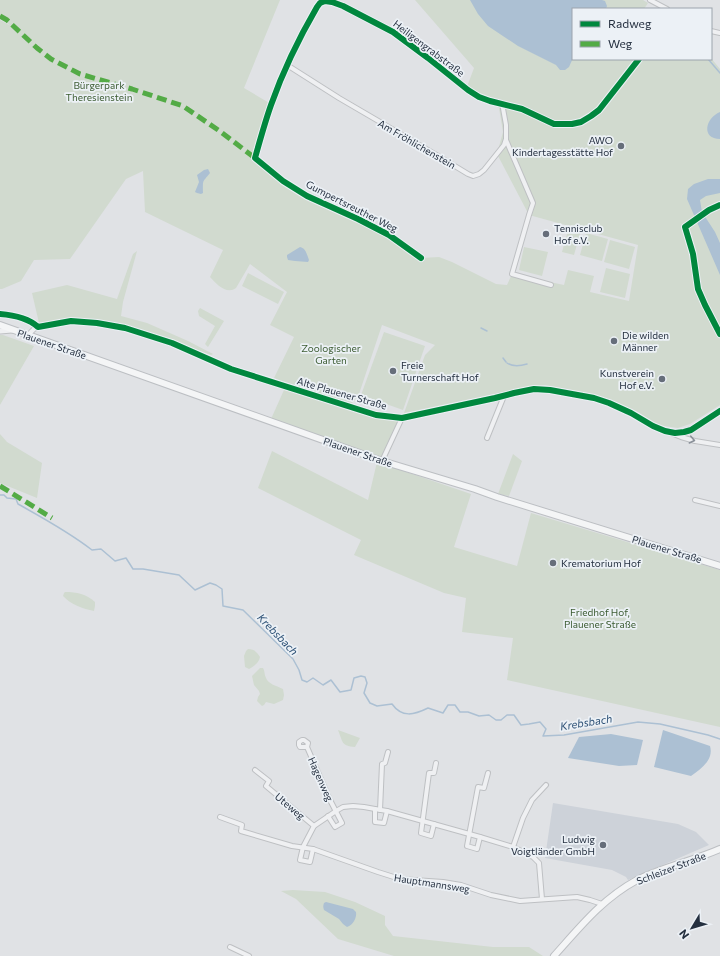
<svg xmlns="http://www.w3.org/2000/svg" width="720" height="956" font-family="Commissioner,sans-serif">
<rect width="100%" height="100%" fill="#e0e2e5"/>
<!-- built -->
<polygon fill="#cdd2d9" points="553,803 678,824 696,832 709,845 628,880 626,877 612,870 545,858"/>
<!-- green -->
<g fill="#d1dacf">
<path d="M0 0H280L244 88 271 104 255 158 307 196 389 235 421 258 439 257 452 262 496 284 507 285 512 274 564 285 568 270 594 276 590 292 629 301 638 245 529 215 497 154 503 132 499 108 465 92 474 68 415 0H643L648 3 644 9H573V59H711V58L720 69V405L690 424 678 428 657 425 638 412 588 393 545 385 513 390 404 413 425 355 435 345 382 325 358 397 350 405 291 386 274 378 294 337 270 325 287 292 250 264 236 288C227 295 216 284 210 277L223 250 145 212 143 171 126 179 70 259 34 260 21 281 2 289H0V20L11 26 0 18Z"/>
<polygon points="569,227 581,230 574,255 562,252"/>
<polygon points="586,233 608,239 602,261 580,255"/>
<polygon points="610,240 635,247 629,269 604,262"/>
<polygon points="524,247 548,252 542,276 519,270"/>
<polygon points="137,251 123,302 121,316 147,323 188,341 213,354 211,355 150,333 105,322 69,318 39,323 32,293 67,285 117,299 133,254"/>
<polygon points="606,268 630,274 625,298 600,292"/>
<polygon points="248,273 284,292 278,304 242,286"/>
<polygon points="200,308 224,321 208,347 205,344 215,326 199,316 198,311"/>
<polygon points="384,332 425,346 403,410 361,395"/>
<polygon points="0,335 3,335 34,346 0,405"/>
<polygon points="284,390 398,421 381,458 271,419"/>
<polygon points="0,434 7,442 42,463 37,498 0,483"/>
<polygon points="272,451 368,500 377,462 471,494 454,547 517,566 531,513 720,570 720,727 507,680 513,638 462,632 466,598 444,593 354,555 361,540 258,488"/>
<polygon points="513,454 522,461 509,496 498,494"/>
<path d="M65 592C77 592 86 594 95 602V606L94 611C83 609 70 604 63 596L64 593Z"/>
<path d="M248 649C254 649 257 652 260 657 259 663 254 666 249 669L245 667 244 656 246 651Z"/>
<path d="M260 668H263C265 671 264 674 266 678 268 684 277 686 283 689L284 695 283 700 274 704 266 702 264 705 262 706 257 701 258 697 260 694 259 691 254 685 252 676Z"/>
<path d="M338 730 360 738 355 747C341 746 343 742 338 730Z"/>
<polygon points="293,890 325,892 355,902 385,916 385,925 393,936 493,947 529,947 543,956 394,956 338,939 296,899 281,891"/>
</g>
<!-- water -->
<g fill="#acc0d3">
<polygon points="470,0 602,0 605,1 607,6 606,9 573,9 573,58 569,67 565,70 560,70 556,65 518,46 488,26 478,14"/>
<path d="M720 112V139C701 139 705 118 720 112Z"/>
<path d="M208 169 210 173C202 183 203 179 203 193L201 194 197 193 195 192 199 182 197 175 204 170Z"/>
<polygon points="708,179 720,179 720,193 706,196 700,200 702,212 715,232 720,243 720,275 687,199 688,189 694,184"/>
<path d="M300 247C306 248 307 255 309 260L308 262 295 261 288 260 287 257V255Z"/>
<path d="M663 730 710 746C711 749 711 753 710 756 707 765 698 771 691 776L654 767Z"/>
<polygon points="611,734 643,740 637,765 619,766 568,758 579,737"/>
<path d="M326 902 353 909 356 912C357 918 353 925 347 927L343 924 339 919 324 910C323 907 323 906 324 903Z"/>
</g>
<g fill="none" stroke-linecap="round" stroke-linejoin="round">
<!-- stream -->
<g stroke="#acc0d3" stroke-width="1.5">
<polyline points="708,59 720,73"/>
<polyline points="481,328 487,331"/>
<polyline points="503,358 506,362"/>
<path d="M507 363C513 367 520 366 527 364"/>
<path d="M0 495H4L7 498 16 499 18 504C43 518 69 532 92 550L101 549 115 561 126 558 133 569H143L179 575 195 590 210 583 216 585 222 589 223 606 243 610 293 659 299 670 302 680 307 682 313 678 323 685 331 680 340 692 351 690 354 678 361 676 365 677 367 683 364 693 370 703 377 706 392 704C402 718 414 715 428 708L443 713 448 705H455L460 712H468L479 716 489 715 496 720H501L507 715H514L521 725 529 724 540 722 546 729 543 736 564 735 638 722 660 724 708 735 720 739"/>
</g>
<!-- minor casing -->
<g stroke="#bec0c3" stroke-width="6">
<g id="minor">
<polyline points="650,0 667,9"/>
<polyline points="711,31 720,33"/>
<polyline points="287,65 339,98 440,157 468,174 473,176 479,174 484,170 504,145 506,139 506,125 502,103"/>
<polyline points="506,140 533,203 529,215 512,274 551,285"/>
<path d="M421 258 389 235 358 219 307 196 283 181 255 158C260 140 265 122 271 105 283 71 299 38 317 7L320 3 325 1 332 2 343 6 393 32 428 58 468 90 479 97 490 101 522 109 554 124H572L581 122 591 116 599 110 639 59"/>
<polyline points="28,335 34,329 38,327 71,321 97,323 125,328 172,343 231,369 376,415 402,418 495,398 514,393 534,389 550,390 594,398 609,403 631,413 653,426 681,437 695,441 720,445"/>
<path d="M671 432C689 435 706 421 720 411"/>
<polyline points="487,438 504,396"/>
<polyline points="382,461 402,418"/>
<polyline points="695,500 720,506"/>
<polyline points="307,747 300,747 299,745 299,742 302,740 304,740 308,743 307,747 330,800 342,823 335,827 328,816"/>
<polyline points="255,770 269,781 266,786 314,826"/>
<polyline points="375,809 375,822 384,823 387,811"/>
<polyline points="380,810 382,764 385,763 388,752"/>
<polyline points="220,817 242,825 241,831 292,846 313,849 378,872 400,879 443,882 461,885 491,895 520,901 577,897 590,900 602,904"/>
<polyline points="434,824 431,836 421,833 429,773 434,773 436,763"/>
<polyline points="480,837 477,849 467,846 478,787 484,788 488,773"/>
<polyline points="513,847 523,818 532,800 546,785"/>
<polyline points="313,849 310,862 300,860 303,847 314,826 336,811 343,807 353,806 364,807 375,809 387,811 480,837 513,847 533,857 539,863 542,899"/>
<polyline points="230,947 249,956"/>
</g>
</g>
<!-- tertiary casing -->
<g stroke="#bec0c3" stroke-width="7">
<polyline id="tertiary" points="0,331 12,330"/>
</g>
<!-- primary casing -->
<g stroke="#bcbfc3" stroke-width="8">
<g id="primary">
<polyline points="0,325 382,461 475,489 497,497 720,566"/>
<path d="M554 956C580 927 602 899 637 880 663 867 693 861 720 849"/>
</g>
</g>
<!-- minor -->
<use href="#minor" stroke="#eff0f2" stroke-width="4"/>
<!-- tertiary -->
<use href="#tertiary" stroke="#eff0f2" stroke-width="5"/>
<!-- primary -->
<use href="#primary" stroke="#f4f5f6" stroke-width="6"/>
<!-- quiet -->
<g stroke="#53ab46" stroke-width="5" stroke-dasharray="10 5" stroke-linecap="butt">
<polyline points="0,16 7,20 37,48 51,59 80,74 132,89 183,106 221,132 255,158"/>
<polyline points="0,486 52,518"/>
</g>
<!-- cycleway casing -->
<g stroke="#ecf1f6" stroke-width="8">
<g id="cycleway">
<polyline points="720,205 709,210 685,227 693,254 698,289 705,305 720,334"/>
<path d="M421 258 389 235 358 219 307 196 283 181 255 158C260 140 265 122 271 105 283 71 299 38 317 7L320 3 325 1 332 2 343 6 393 32 428 58 468 90 479 97 490 101 522 109 554 124H572L581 122 591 116 599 110 639 59"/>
<path d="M0 314C13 315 28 318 38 327L71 321 97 323 125 328 172 343 231 369 376 415 402 418 495 398 514 393 534 389 550 390 594 398 609 403 631 413 653 426 665 431 675 433 684 432 691 430 720 411"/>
</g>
</g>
<!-- cycleway -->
<use href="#cycleway" stroke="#00873e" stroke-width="6"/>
</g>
<!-- one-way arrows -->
<defs><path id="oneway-chevron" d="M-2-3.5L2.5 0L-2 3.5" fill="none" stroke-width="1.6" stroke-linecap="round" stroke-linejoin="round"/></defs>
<use stroke="#8a9099" href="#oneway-chevron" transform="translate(692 440) rotate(12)"/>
<!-- markers -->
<g fill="#666e7a" stroke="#ecf1f6" stroke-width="1.5">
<circle cx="621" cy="146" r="4"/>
<circle cx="546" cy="234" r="4"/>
<circle cx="614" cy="341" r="4"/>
<circle cx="393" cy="371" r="4"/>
<circle cx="662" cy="379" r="4"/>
<circle cx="553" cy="563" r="4"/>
<circle cx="603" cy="845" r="4"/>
</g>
<g text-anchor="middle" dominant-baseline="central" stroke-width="3.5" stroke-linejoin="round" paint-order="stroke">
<!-- street labels -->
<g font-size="10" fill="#253040" stroke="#ecf1f6">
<text transform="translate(429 48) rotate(37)">Heiligengrabstraße</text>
<text transform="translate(417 144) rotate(30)">Am Fröhlichenstein</text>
<text transform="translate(352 206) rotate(27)">Gumpertsreuther Weg</text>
<text transform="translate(52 344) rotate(19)">Plauener Straße</text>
<text transform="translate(342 393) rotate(16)">Alte Plauener Straße</text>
<text transform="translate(358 452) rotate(19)">Plauener Straße</text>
<text transform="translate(667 549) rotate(17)">Plauener Straße</text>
<text transform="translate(321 779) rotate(66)">Hagenweg</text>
<text transform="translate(290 806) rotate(40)">Uteweg</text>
<text transform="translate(671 868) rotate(-21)">Schleizer Straße</text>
<text transform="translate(432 883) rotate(9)">Hauptmannsweg</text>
</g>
<!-- park labels -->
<g font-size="10" fill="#3c5c32" stroke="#ecf1f6">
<text x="99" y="85">Bürgerpark<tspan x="99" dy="12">Theresienstein</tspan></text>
<text x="331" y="348">Zoologischer<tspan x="331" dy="12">Garten</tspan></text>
<text x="600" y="612">Friedhof Hof,<tspan x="600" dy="12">Plauener Straße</tspan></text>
</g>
<!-- poi labels -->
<g font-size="10" fill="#253040" stroke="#ecf1f6" text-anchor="start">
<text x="613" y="140" text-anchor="end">AWO<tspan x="613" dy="12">Kindertagesstätte Hof</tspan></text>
<text x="554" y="228">Tennisclub<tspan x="554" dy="12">Hof e.V.</tspan></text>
<text x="622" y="335">Die wilden<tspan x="622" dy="12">Männer</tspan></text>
<text x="401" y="365">Freie<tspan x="401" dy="12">Turnerschaft Hof</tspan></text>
<text x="654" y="373" text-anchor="end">Kunstverein<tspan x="654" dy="12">Hof e.V.</tspan></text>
<text x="561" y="563">Krematorium Hof</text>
<text x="595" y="839" text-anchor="end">Ludwig<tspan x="595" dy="12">Voigtländer GmbH</tspan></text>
</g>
<!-- water labels -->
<g font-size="11" font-style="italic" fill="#2d5176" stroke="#ecf1f6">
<text transform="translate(278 634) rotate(46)">Krebsbach</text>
<text transform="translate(586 722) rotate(-9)">Krebsbach</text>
</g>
</g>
<!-- legend -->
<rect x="572" y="8" width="140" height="52" fill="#ecf1f6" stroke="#9ca4ad"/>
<rect x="580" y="21" width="20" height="6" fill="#00873e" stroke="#9ca4ad"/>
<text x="608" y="28" font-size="12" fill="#253040">Radweg</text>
<rect x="580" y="41" width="20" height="6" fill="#53ab46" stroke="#9ca4ad"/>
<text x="608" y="48" font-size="12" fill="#253040">Weg</text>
<!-- north arrow -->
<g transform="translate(692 928) rotate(232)" stroke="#ecf1f6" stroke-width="3" paint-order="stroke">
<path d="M0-3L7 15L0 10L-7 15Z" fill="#253040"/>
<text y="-6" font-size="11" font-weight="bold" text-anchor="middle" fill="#253040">N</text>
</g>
</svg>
